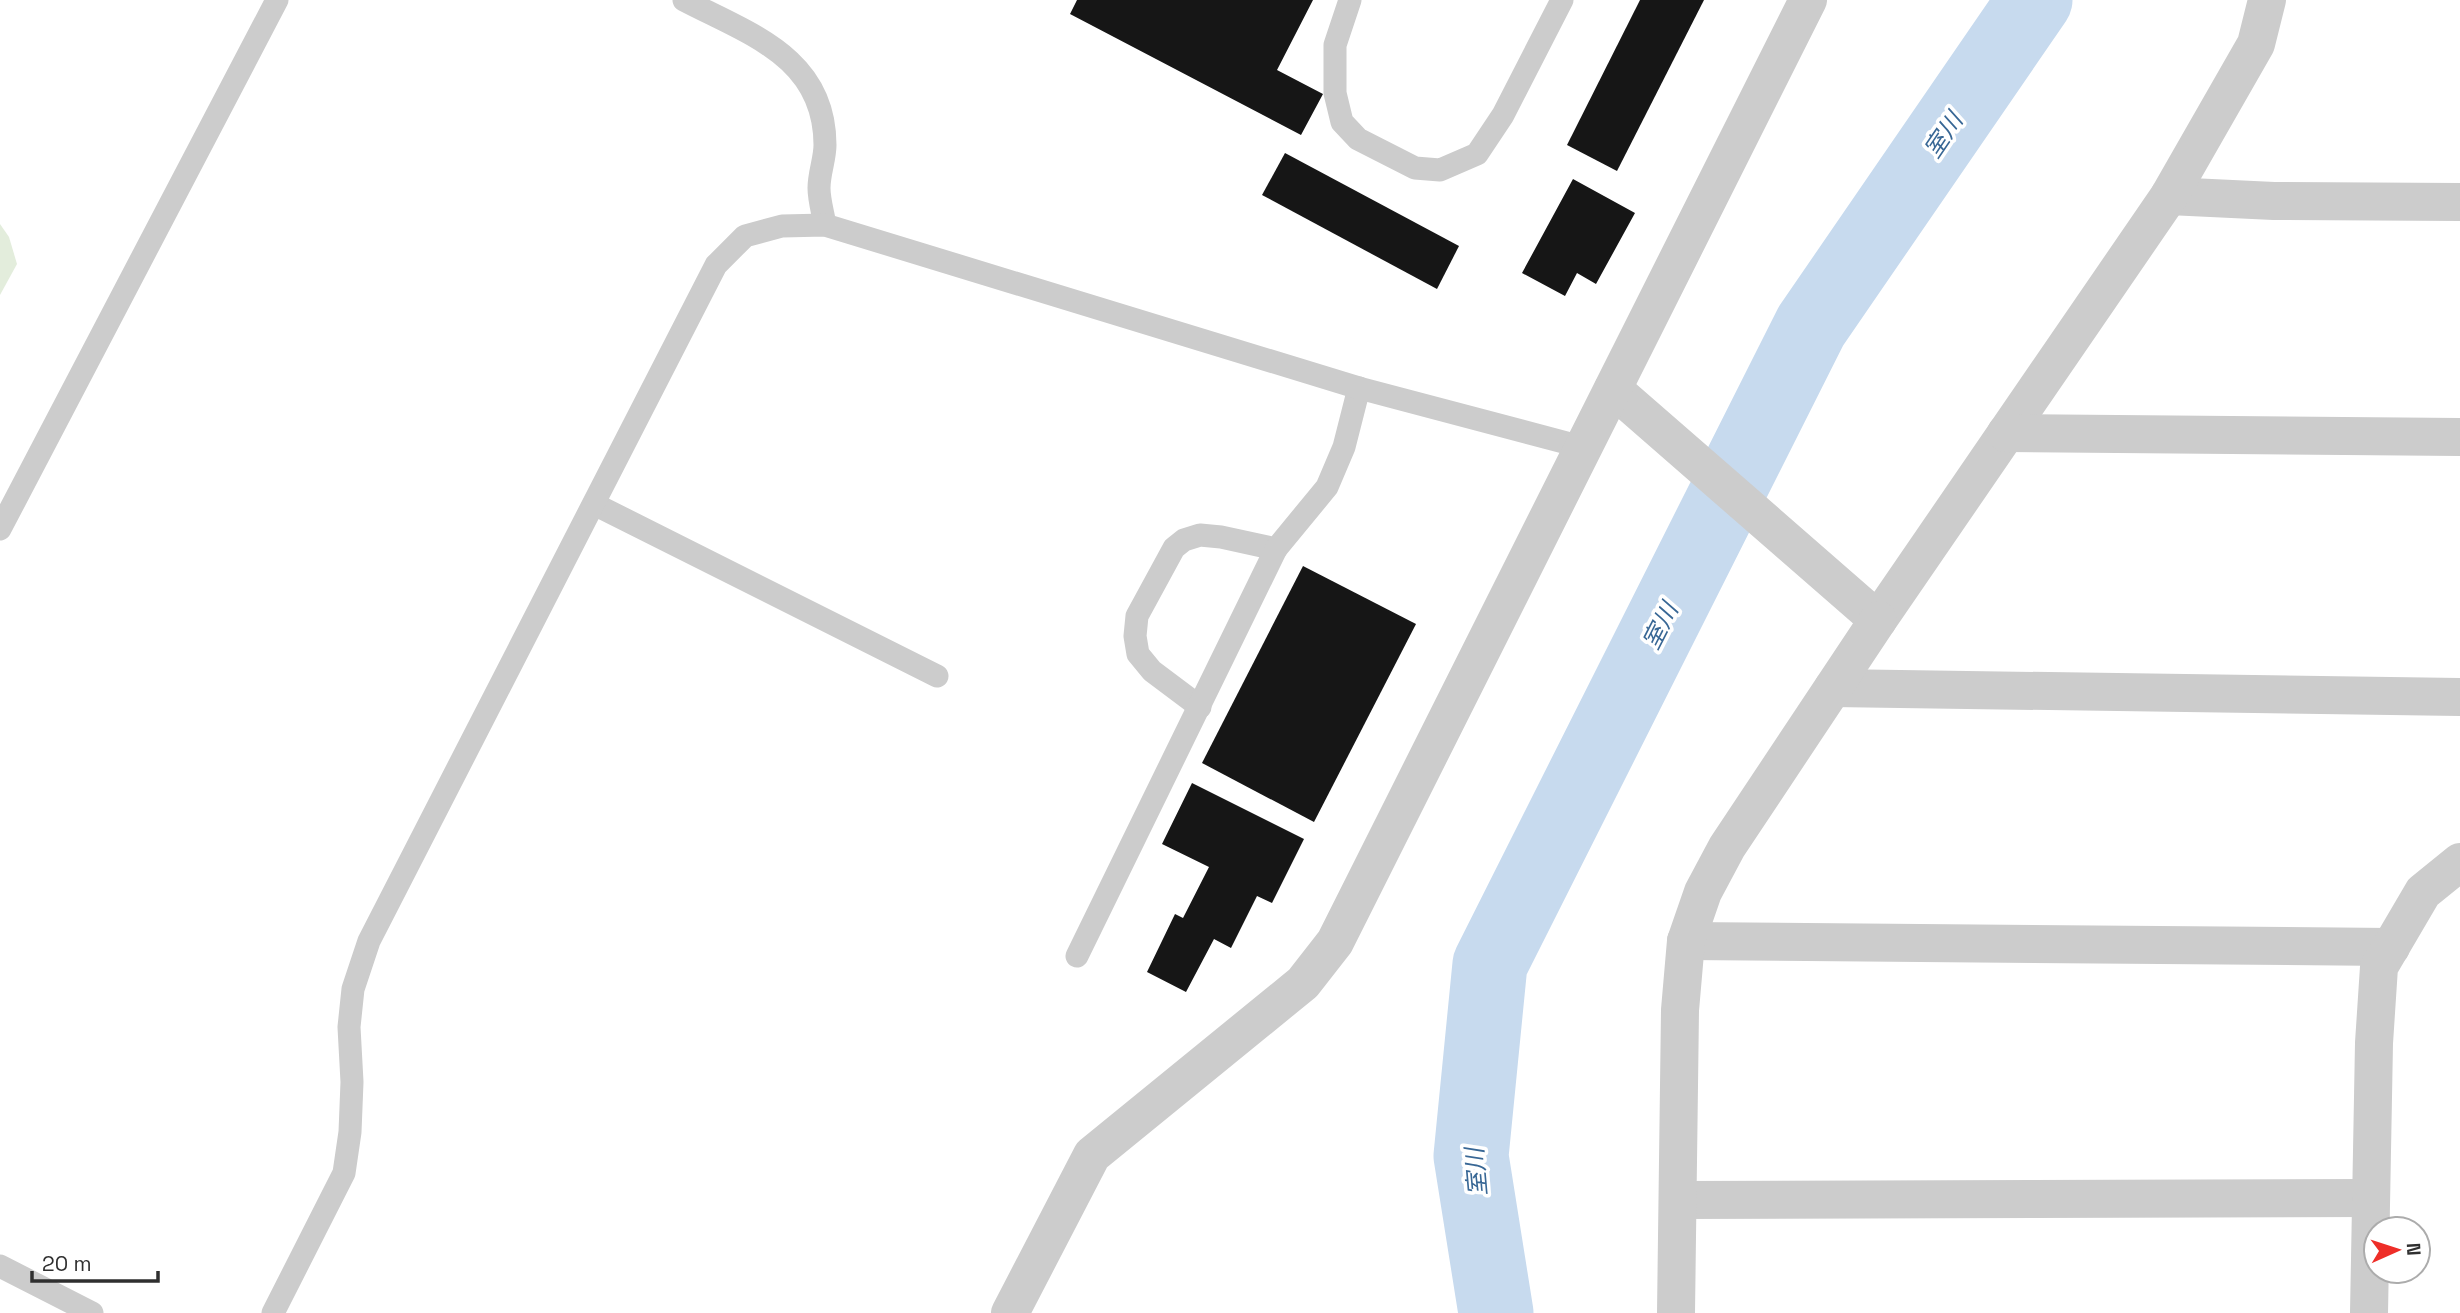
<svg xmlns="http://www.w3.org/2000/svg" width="2460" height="1313" font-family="'Space Grotesk','Noto Sans JP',sans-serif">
<rect width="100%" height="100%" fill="#fff"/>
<!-- green -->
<polygon fill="#e3eddc" points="0,224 9,237 17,264 0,295"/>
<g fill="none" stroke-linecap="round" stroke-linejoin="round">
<!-- river -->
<polyline stroke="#c7daee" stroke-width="75" points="1496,1313 1471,1156 1490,964 1811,326 2035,0"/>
</g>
<!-- building -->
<g fill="#161616">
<polygon points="1077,0 1313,0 1277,70 1323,94 1301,135 1070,14"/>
<polygon points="1640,0 1704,0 1617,171 1567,145"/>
<polygon points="1285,153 1459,246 1437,289 1262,195"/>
<polygon points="1573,179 1635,213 1596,284 1577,273 1565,296 1522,273"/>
<polygon points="1303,566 1416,624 1314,822 1202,763"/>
<polygon points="1192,783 1304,839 1272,903 1257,896 1231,948 1214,939 1186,992 1147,972 1175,914 1183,918 1209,867 1162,844"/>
</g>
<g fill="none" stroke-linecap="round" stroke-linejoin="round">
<!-- service -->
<g stroke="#ccc" stroke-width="23">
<path d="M684 0C749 34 825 57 825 145 825 159 819 173 819 188 819 200 823 213 825 225"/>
<polyline points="1350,0 1335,45 1335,93 1342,122 1358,139 1415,168 1440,170 1477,154 1503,115 1562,0"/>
<polyline points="594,504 937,676"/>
<polyline points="0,529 277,0"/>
<polyline points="1200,707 1152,671 1138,654 1135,636 1137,616 1174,548 1184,540 1200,535 1221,537 1276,549"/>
<polyline points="1077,956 1276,549 1327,487 1344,447 1359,388"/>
<polyline points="0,1266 92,1313"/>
<polyline points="273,1313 344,1173 350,1132 352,1082 349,1027 353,989 369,941 716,265 745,236 782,226 825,225 1359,388 1582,447"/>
</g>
<!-- minor -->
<g stroke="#ccc" stroke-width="38">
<polyline points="2169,196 2274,201 2460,202"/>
<polyline points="1613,389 1878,620 2169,196 2256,44 2267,0"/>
<polyline points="2006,433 2460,437"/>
<polyline points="1833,688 2460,697"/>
<polyline points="1686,941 2391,947"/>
<polyline points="1678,1200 2371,1198"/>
<polyline points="1010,1313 1092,1155 1303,983 1335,942 1808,0"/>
<polyline points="2369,1313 2374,1043 2379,967 2423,892 2460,862"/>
</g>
<!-- tertiary -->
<polyline stroke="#ccc" stroke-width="38" points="1676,1313 1680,1010 1686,941 1703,892 1727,847 1878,620"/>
</g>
<g text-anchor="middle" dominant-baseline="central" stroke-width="7" stroke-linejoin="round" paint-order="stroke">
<!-- water labels -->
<g font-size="24" font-style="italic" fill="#386795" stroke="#fff">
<text transform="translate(1943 135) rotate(-56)">室川</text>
<text transform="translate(1660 626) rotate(-63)">室川</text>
<text transform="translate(1476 1172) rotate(-95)">室川</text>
</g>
</g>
<!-- north arrow -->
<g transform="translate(2397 1250) rotate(87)"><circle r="33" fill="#ffffff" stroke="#acacac" stroke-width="2"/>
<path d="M0-5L12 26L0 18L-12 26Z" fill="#ee2e28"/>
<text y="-10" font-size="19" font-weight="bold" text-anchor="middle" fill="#2f2f2f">N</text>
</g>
<!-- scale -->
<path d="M32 1271v10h126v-10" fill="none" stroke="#2f2f2f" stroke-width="3.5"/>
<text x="42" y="1271" font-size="21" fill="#2f2f2f" stroke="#ffffff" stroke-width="5" paint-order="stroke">20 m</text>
</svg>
